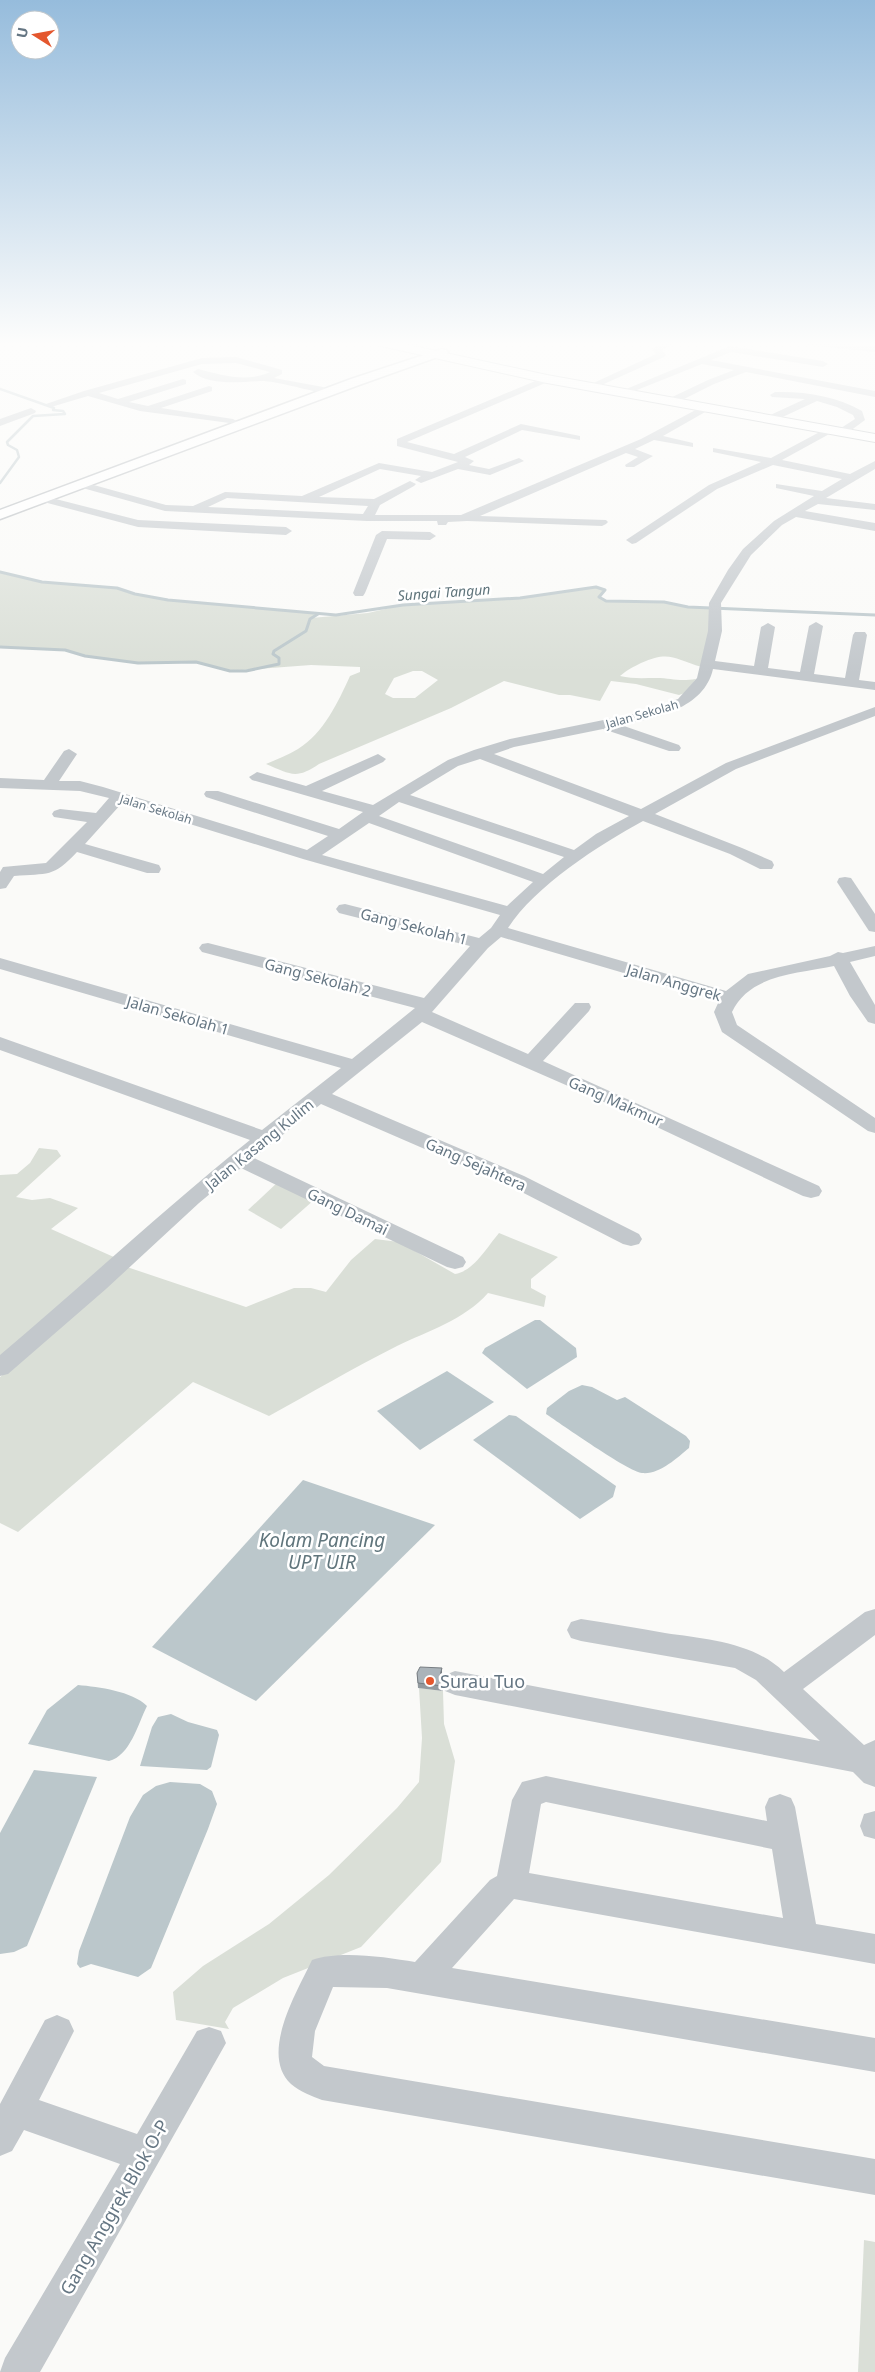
<svg xmlns="http://www.w3.org/2000/svg" width="875" height="2372" font-family="'Noto Sans',sans-serif">
<rect width="100%" height="100%" fill="#fafaf8"/>
<!-- green -->
<g fill="#dadfd7" fill-rule="evenodd">
<path d="M0 572 42 582 117 588 135 594 168 600 319 614 311 618 368 613 403 605 520 598 596 587 605 590 599 597 606 601 664 602 688 607 710 608V624L702 667C674 659 670 650 641 663 633 667 627 670 620 676 632 679 644 678 656 678 672 678 678 682 696 679L685 693 679 695 636 684 611 681 600 701 570 695H559L504 681 451 708 319 764C296 780 290 774 266 764 277 759 288 755 298 749 324 733 338 702 350 676L360 672V667L311 665 230 671 196 662 138 663 85 656 65 650 0 647ZM413 671H422L438 680 415 698H393L385 694 394 678Z"/>
<polygon points="39,1148 57,1150 61,1156 16,1197 32,1200 50,1198 78,1208 51,1229 116,1258 0,1364 0,1175 17,1174 30,1163"/>
<polygon points="279,1181 314,1200 281,1229 248,1210"/>
<path d="M499 1233 558 1257 531 1279V1288L546 1296 544 1307 488 1293C464 1320 428 1331 397 1346 353 1368 311 1393 269 1416L193 1382 18 1532 0 1523V1377L75 1314 124 1266 246 1307 294 1288H311L326 1292 351 1260 375 1239 399 1242 455 1274C474 1271 487 1247 499 1233Z"/>
<polygon points="419,1688 443,1691 444,1724 455,1761 441,1862 361,1947 283,1978 233,2008 225,2022 229,2029 176,2020 173,1992 203,1966 269,1924 329,1875 397,1808 419,1782 422,1738"/>
<polygon points="864,2240 875,2242 875,2372 858,2372"/>
</g>
<!-- water -->
<g fill="#bbc7cb">
<polygon points="535,1320 540,1320 576,1348 577,1357 527,1389 482,1353 485,1348"/>
<polygon points="447,1371 494,1402 420,1450 377,1411"/>
<path d="M582 1385 592 1387 617 1400 625 1397 686 1436 690 1441 689 1448C677 1458 659 1475 642 1473 629 1472 561 1424 546 1414L547 1408 569 1391Z"/>
<polygon points="509,1415 516,1416 616,1486 613,1497 580,1519 473,1440"/>
<polygon points="303,1480 435,1525 256,1701 152,1647"/>
<path d="M78 1685C99 1687 132 1691 147 1706 138 1724 130 1756 109 1761L28 1744 47 1710Z"/>
<polygon points="171,1714 188,1722 217,1730 219,1735 211,1767 207,1770 140,1766 152,1727 158,1717"/>
<polygon points="34,1770 97,1777 27,1946 14,1952 0,1954 0,1833"/>
<polygon points="170,1782 200,1784 212,1791 217,1804 208,1829 151,1968 138,1977 91,1964 80,1968 77,1964 79,1951 130,1817 143,1795 156,1786"/>
</g>
<g fill="none" stroke-linecap="round" stroke-linejoin="round">
<!-- stream-far1 -->
<polyline stroke="#bbc7cb" stroke-width="2.5" points="0,389 54,408 53,410 63,411 65,414 33,416 7,442 8,445 17,450 19,457 0,483"/>
<!-- stream -->
<g stroke="#bbc7cb" stroke-width="3">
<polyline points="0,572 42,582 117,588 135,594 168,600 336,615 403,605 520,598 596,587 605,590 599,597 606,601 664,602 688,607 875,615"/>
<polyline points="0,647 65,650 85,656 138,663 196,662 230,671 246,671 279,664 279,658 273,654 274,651 306,631 310,619 318,614"/>
</g>
<!-- major casing -->
<g stroke="#b5babe" stroke-width="3">
<polygon id="major" points="442,349 446,350 448,352 446,354 359,385 0,519 0,510 351,379"/>
</g>
<!-- highway casing -->
<g stroke="#b4b9bd" stroke-width="2">
<polygon id="highway" points="375,342 395,342 547,375 875,434 875,442 547,383 381,346"/>
</g>
<!-- minor -->
<g fill="#c3c8cc" fill-rule="evenodd">
<polygon points="414,342 427,342 415,347 409,347 409,343"/>
<polygon points="665,342 676,342 662,350 666,355 664,357 595,388 587,386 656,354 652,349"/>
<polygon points="802,342 829,342 875,346 875,352 807,345"/>
<polygon points="730,346 823,361 828,364 823,367 731,352 711,360 875,391 875,397 746,372 714,384 676,403 668,403 668,399 708,380 734,370 702,364 627,394 621,394 619,392"/>
<path d="M236 357 282 370V374L274 378 323 387 328 390 323 393C306 390 277 381 261 381 242 382 209 386 193 372L198 369C222 375 246 383 270 372L236 363 202 364 99 393 118 399 183 379 186 380V384L129 402 148 406 209 386 212 387V391L161 408 233 419 238 422 237 424 140 411 88 396 51 407 46 404 84 391 202 358Z"/>
<path d="M547 376 552 379 550 381 407 442 454 454 521 424 580 436V440L522 430 465 457 474 461 469 465 489 469 519 458 524 461 490 475 458 469 421 483 415 480 421 476 380 469 319 497 374 499 410 481 416 484 414 486 380 505 375 515H461L641 439 705 405H713L714 407 663 436 693 443V447L654 440 635 449 653 456 634 467H626L625 465 638 457 626 453 480 516 606 520 608 522 606 524 602 526 467 521 448 522 446 525H438L437 521H367L165 511 79 487 77 485 83 482 166 505 193 506 225 492 302 496 379 463 432 472 458 462 397 446V439ZM227 498 368 506 363 514 208 507Z"/>
<path d="M775 392C805 391 836 396 862 411L865 420 846 434H838V430L855 419 853 415 837 407 817 401 774 421H766V417L805 399 772 397 770 395Z"/>
<polygon points="31,408 36,411 35,413 0,426 0,419"/>
<path d="M829 427 833 428V432L782 460 850 474 875 461V469L826 498 875 504V510L818 504 805 511 875 523V531L796 517 782 525 751 555 721 603 722 631 715 661 754 666 761 627 768 623 775 627 768 668 800 672 809 626 816 622 823 626 814 674 845 678 853 635 855 632H865L867 635 859 680 875 682V690L713 669C704 709 655 718 621 725L679 745 681 748 679 751H669L603 729 514 747 494 754 641 809 726 763 875 707V716L736 769 655 814 742 848 772 861 774 865 772 869H760L730 854 643 821C599 845 535 886 508 928L726 991 748 974 830 956 838 952 843 953 875 946V956L850 962 875 1005V1024L868 1022 850 996 834 966C797 974 750 974 732 1012L737 1025 875 1118V1133L868 1131 722 1032 714 1012 719 1001 501 937 488 948 432 1012 528 1054 575 1003H589L591 1007 589 1011 543 1061 819 1186 822 1191 819 1196 811 1198 803 1196 591 1096 422 1022 332 1094 524 1176 639 1234 642 1239 639 1244 631 1246 623 1244 510 1186 321 1104 254 1158 463 1257 466 1262 463 1267 455 1269 447 1267 241 1168 199 1203 106 1289 8 1374 0 1376V1355C84 1284 164 1209 250 1140L0 1050V1037L262 1130 341 1068 0 969V958L352 1059 415 1008 202 952 199 948 202 944 208 943 424 998 470 946 339 913 336 909 339 905 345 904 479 938 491 928 500 915 303 859 122 803 85 844 159 865 161 869 159 873H147L77 852C53 878 48 873 14 876L6 888 0 889V872L3 867 46 863 87 822 54 817 52 814 54 811 60 809 96 813 109 798 80 791 0 788V778L44 780 64 751 69 749 77 754 59 781H80L103 787 307 850 328 836 206 797 204 794 206 791H218L339 829 363 812 252 780 249 777 257 772 306 786 378 754 386 759 383 762 322 791 373 805 448 760 474 750 510 739 638 713 678 699 697 678 708 631 709 603 728 570 743 549 774 521 814 496 776 488V484L822 491 842 479 773 465 717 489 636 543 632 544 626 540 709 485 761 462 713 452V448L771 458ZM480 759 629 816 596 834 574 850 410 795 458 766ZM399 802 564 857 543 874 379 816ZM369 823 533 882 507 906 322 855Z"/>
<polygon points="44,496 138,520 286,527 292,531 286,535 138,527 40,501 38,499 40,497"/>
<polygon points="382,531 430,532 436,536 430,540 387,539 365,593 363,596 355,596 353,593 376,535"/>
<polygon points="845,877 851,878 875,914 875,932 869,931 837,882 839,878"/>
<path d="M875 1609V1635L803 1689 864 1745 875 1740V1787L864 1783 853 1772 455 1695 445 1691 441 1683 445 1675 455 1671 820 1741 756 1680 735 1668 581 1641 571 1638 567 1630 571 1622 581 1619C609 1623 637 1628 665 1633 706 1639 753 1642 784 1672L865 1612Z"/>
<path d="M546 1776 767 1821 765 1807 769 1798 780 1794 791 1798 795 1807 816 1924 875 1934V1964L514 1899 452 1968 875 2038V2072L387 1988 333 1987 315 2031 312 2057 324 2066 875 2159V2195L322 2100C312 2096 300 2092 291 2084 259 2054 297 1992 312 1960 339 1950 386 1957 415 1962L490 1880 497 1876 512 1800 522 1782ZM546 1802 772 1849 783 1918 529 1873 541 1804Z"/>
<polygon points="875,1811 875,1839 864,1836 860,1826 864,1814"/>
<polygon points="57,2015 69,2020 74,2031 39,2100 137,2134 197,2031 209,2027 221,2031 226,2043 40,2372 0,2372 5,2358 120,2164 24,2130 12,2151 0,2156 0,2104 45,2020"/>
</g>
<!-- major -->
<use href="#major" fill="#fff" fill-rule="evenodd"/>
<!-- highway -->
<use href="#highway" fill="#fff" fill-rule="evenodd"/>
</g>
<!-- wall -->
<polygon fill="#929a9f" points="442,1668 442,1673 440,1681 443,1686 443,1691 418,1688 417,1673"/>
<!-- shaded-wall -->
<polygon fill="#777d82" points="442,1668 442,1673 439,1684 439,1679"/>
<!-- building -->
<polygon fill="#aab3b9" stroke="#777d82" points="420,1667 442,1668 439,1679 443,1686 418,1683 417,1673"/>
<!-- sky -->
<linearGradient id="sky" x2="0" y2="1"><stop stop-color="#96bcdc"/><stop offset="0.51" stop-color="#fdfdfc"/><stop offset="1" stop-color="#fdfdfc" stop-opacity="0"/></linearGradient>
<rect width="875" height="674" fill="url(#sky)"/>
<!-- markers -->
<circle fill="#e4572e" stroke="#fff" stroke-width="2" cx="430" cy="1681" r="5"/>
<g text-anchor="middle" dominant-baseline="central" stroke-width="5" stroke-linejoin="round" paint-order="stroke">
<!-- far-street labels -->
<g font-size="12" fill="#657683" stroke="#fff">
<text transform="translate(642 714) rotate(-16)">Jalan Sekolah</text>
<text transform="translate(156 809) rotate(17)">Jalan Sekolah</text>
</g>
<!-- far-water labels -->
<g font-size="14" font-style="italic" fill="#60757c" stroke="#fff">
<text transform="translate(444 592) rotate(-4)">Sungai Tangun</text>
</g>
<!-- street labels -->
<g font-size="15" fill="#657683" stroke="#fff">
<text transform="translate(414 926) rotate(14)">Gang Sekolah 1</text>
<text transform="translate(318 977) rotate(15)">Gang Sekolah 2</text>
<text transform="translate(674 982) rotate(16)">Jalan Anggrek</text>
<text transform="translate(178 1015) rotate(16)">Jalan Sekolah 1</text>
<text transform="translate(616 1101) rotate(24)">Gang Makmur</text>
<text transform="translate(259 1144) rotate(-39)">Jalan Kasang Kulim</text>
<text transform="translate(476 1164) rotate(24)">Gang Sejahtera</text>
<text transform="translate(348 1211) rotate(26)">Gang Damai</text>
</g>
<!-- near-poi labels -->
<g font-size="18" fill="#657683" stroke="#fff" text-anchor="start">
<text x="440" y="1681">Surau Tuo</text>
</g>
<!-- near-street labels -->
<g font-size="18" fill="#657683" stroke="#fff">
<text transform="translate(114 2207) rotate(-60)">Gang Anggrek Blok O-P</text>
</g>
<!-- near-water labels -->
<g font-size="19" font-style="italic" fill="#60757c" stroke="#fff">
<text x="322" y="1540">Kolam Pancing<tspan x="322" dy="22">UPT UIR</tspan></text>
</g>
</g>
<!-- north arrow -->
<g transform="translate(35 35) rotate(281)"><circle r="24" fill="#ffffff" stroke="#c1c8cd"/>
<path d="M0-4L9 19L0 12L-9 19Z" fill="#e4572e"/>
<text y="-8" font-size="14" font-weight="bold" text-anchor="middle" fill="#657683">U</text>
</g>
</svg>
